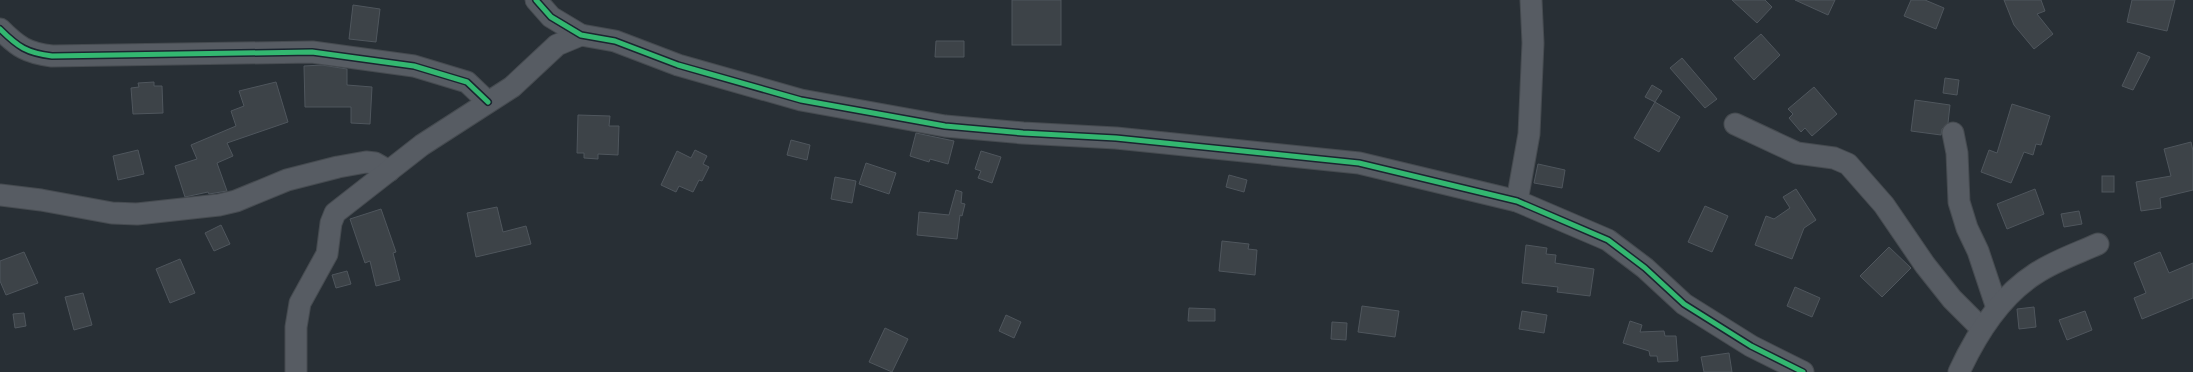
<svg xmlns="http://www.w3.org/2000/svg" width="2193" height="372" font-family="'Fira Sans',sans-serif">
<rect width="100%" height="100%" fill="#282f35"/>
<!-- building -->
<g fill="#3d4348" stroke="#4f565d">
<rect x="1012" y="0" width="49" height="45"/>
<polygon points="1732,0 1765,0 1772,7 1757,23"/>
<polygon points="1795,0 1835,0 1828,15"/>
<polygon points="1911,0 1925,0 1944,8 1936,29 1904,16"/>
<polygon points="2004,0 2041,0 2045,11 2037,14 2053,34 2034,49 2014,25"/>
<polygon points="2132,0 2175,0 2167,31 2127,22"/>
<polygon points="353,5 380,9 376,42 349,39"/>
<polygon points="1761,34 1780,55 1754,80 1734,58"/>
<polygon points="936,41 964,41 964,57 935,57"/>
<polygon points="2138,52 2150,57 2133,90 2122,86"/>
<polygon points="1682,58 1717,99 1705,108 1670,68"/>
<polygon points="322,65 347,69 347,85 372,87 370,124 351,123 351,107 305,107 304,66"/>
<polygon points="1945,78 1959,80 1957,95 1943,93"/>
<polygon points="154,82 154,86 162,86 163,113 133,114 131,88 139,87 138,83"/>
<polygon points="276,82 288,122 227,143 233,156 217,163 227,191 209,194 208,192 185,197 175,166 197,159 191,145 236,126 231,111 244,106 239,91"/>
<polygon points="1652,85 1662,91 1655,102 1680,117 1659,152 1634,138 1655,102 1645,97"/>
<polygon points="1814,87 1837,114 1812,136 1805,128 1801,132 1789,118 1793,114 1788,109"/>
<polygon points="1915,100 1950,105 1948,123 1942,129 1941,135 1911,131"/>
<polygon points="2012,104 2050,116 2041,145 2036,144 2033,155 2024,152 2011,183 1981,172 1989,150 1997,153"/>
<polygon points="578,115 610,116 609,126 619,126 618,155 598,154 598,159 584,158 584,153 577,153"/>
<polygon points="916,133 954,141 948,164 930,159 929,162 910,156"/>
<polygon points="791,140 810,145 807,160 787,155"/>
<polygon points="2191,142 2193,151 2193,190 2160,198 2161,208 2141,211 2136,182 2171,176 2164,149"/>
<polygon points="138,150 144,174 118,180 113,156"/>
<polygon points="695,150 707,156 703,164 709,167 702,181 699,180 693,192 679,186 676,192 661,185 677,151 691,158"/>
<polygon points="981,151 1001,157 992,183 978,178 981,171 975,169"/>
<polygon points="866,163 896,173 889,194 859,184"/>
<polygon points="1538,164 1565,170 1562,188 1534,183"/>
<polygon points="1229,175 1247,180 1244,192 1226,187"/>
<rect x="2102" y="176" width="12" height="16"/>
<polygon points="835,177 856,181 852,203 831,199"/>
<polygon points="1796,189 1816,220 1804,228 1792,259 1755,245 1766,216 1774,219 1790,208 1783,197"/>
<polygon points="2035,189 2044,214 2007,229 1997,204"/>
<polygon points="956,190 962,192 961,203 965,204 962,216 960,215 957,239 917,235 919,212 949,215"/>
<polygon points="1705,206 1728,216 1712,252 1688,242"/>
<polygon points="497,207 503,232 526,226 531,244 476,257 467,213"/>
<polygon points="381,209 396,252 393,253 400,280 376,286 370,261 365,263 350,219"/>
<polygon points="2079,211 2082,224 2064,227 2061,214"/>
<polygon points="221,225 230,244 214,251 205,233"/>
<polygon points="1222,241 1249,244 1248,249 1257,250 1255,275 1219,271"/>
<polygon points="1526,245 1547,248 1546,254 1556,255 1555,263 1594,269 1590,296 1557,292 1558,287 1522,283"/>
<polygon points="1889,247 1911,268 1882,297 1860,276"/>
<polygon points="24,252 38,283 6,295 0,281 0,261"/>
<polygon points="2160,252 2169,273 2193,263 2193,298 2142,319 2134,298 2146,293 2134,263"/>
<polygon points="180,259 195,293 170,303 156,269"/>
<polygon points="347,271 351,284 336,288 332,275"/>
<polygon points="1795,287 1820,298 1812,317 1787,306"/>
<polygon points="83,293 92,325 74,330 65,297"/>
<polygon points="1362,306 1399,311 1395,337 1358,332"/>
<polygon points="2034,307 2036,327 2019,329 2017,309"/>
<polygon points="1189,308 1215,309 1215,321 1188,321"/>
<polygon points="1522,311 1547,315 1544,333 1519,329"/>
<polygon points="2085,311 2092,330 2067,340 2059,320"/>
<polygon points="24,313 26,326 15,328 13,314"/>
<polygon points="1006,315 1021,322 1014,338 999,331"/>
<polygon points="1630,321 1642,325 1640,332 1664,331 1665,336 1676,336 1678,361 1658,362 1657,356 1650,356 1649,351 1623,343"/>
<polygon points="1332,322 1347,323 1346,340 1331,339"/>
<polygon points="885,328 908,339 892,372 869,362"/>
<polygon points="1729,353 1732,372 1704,372 1701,357"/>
</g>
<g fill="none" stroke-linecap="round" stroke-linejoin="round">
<!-- minor casing -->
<g stroke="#464b50" stroke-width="23">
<g id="minor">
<polyline points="536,0 551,17 581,35 615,41 678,65 801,100 945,126 1023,133 1116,138 1359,163 1517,201 1608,240 1645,268 1684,304 1751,346 1803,372"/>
<path d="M0 29C18 47 27 53 52 56L312 52 414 66 467 82 488 102"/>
<polyline points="1735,124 1797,153 1834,158 1848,164 1884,205 1925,265 1952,299 1982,329"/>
<polyline points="1953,133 1957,153 1959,202 1967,228 1978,251 1997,308"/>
<polyline points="0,195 41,200 112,213 137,214 219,205 236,201 287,180 338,167 366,162 375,163 389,171"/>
<polyline points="1517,201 1529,134 1533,43 1531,0"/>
<polyline points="296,372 296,327 300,303 327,254 331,223 335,213 422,145 512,87 557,45 581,35"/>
<path d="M1959 372C1976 335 1999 297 2035 274 2054 261 2078 253 2098 244"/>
</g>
</g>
<!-- minor -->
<use href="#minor" stroke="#575c63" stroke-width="21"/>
<!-- cycleway casing -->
<g stroke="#1b2530" stroke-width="8">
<g id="cycleway">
<polyline points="536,0 551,17 581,35 615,41 678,65 801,100 945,126 1023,133 1116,138 1359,163 1517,201 1608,240 1645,268 1684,304 1751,346 1803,372"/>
<path d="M0 29C18 47 27 53 52 56L312 52 414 66 467 82 488 102"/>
</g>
</g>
<!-- cycleway -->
<use href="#cycleway" stroke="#33b770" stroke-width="5"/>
</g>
</svg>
